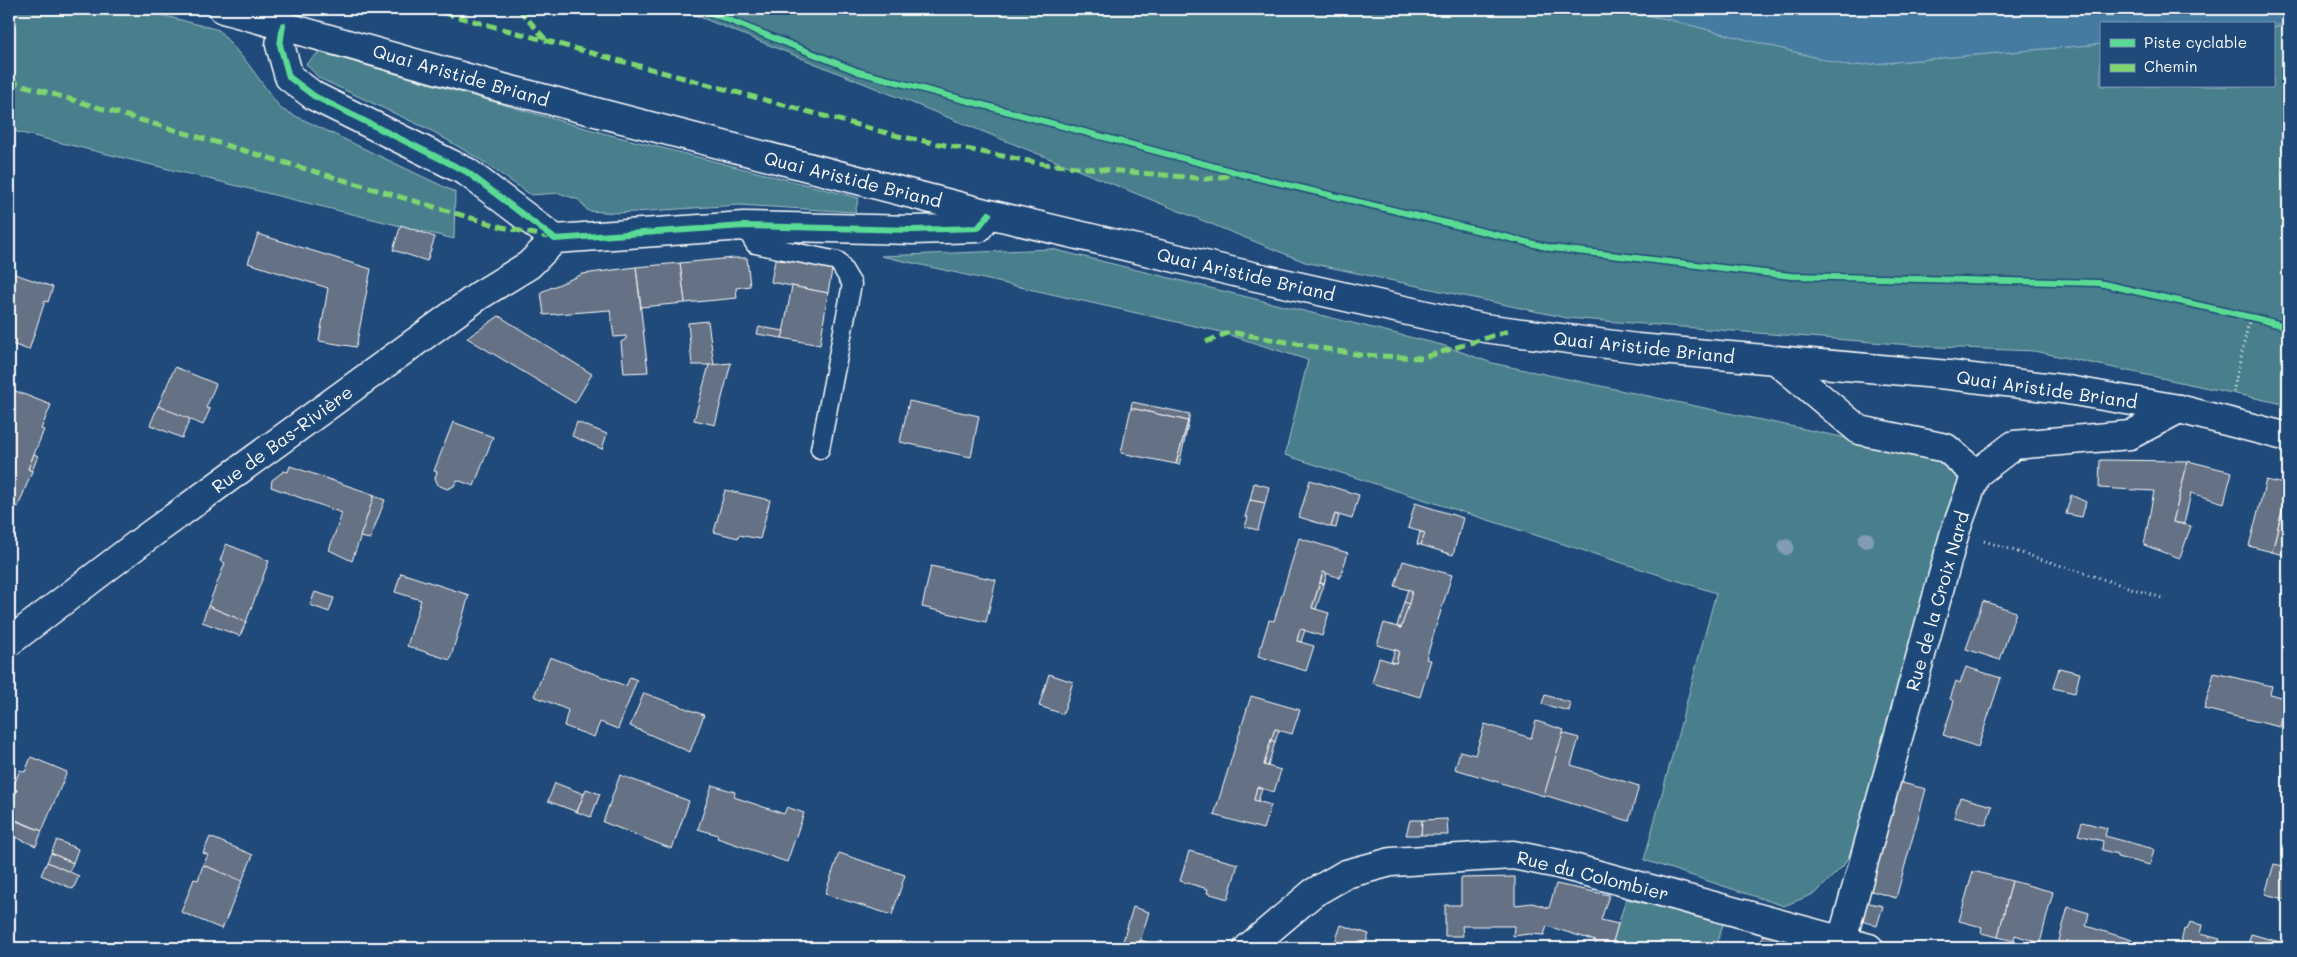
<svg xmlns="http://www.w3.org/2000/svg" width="2297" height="957" font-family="Mali,sans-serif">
<rect width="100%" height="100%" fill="#1f4a7a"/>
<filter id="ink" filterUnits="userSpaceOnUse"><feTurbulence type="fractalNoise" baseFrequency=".02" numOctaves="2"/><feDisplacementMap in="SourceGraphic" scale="10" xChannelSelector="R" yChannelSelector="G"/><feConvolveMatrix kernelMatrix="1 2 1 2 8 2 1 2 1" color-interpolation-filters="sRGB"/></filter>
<g filter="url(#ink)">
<!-- green -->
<g fill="#4a7f8c" stroke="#a4bfc6">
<polygon points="9,9 139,9 219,30 249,65 281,109 455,192 454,239 9,130"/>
<polygon points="680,9 1601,9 1663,18 1849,66 2101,44 2101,86 2273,86 2273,27 2288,25 2288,405 2034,351 1936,347 1567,318 1305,262"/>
<polygon points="319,52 603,133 859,198 855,212 738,205 619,213 588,211 579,200 559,193 531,195 479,159 432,131 319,78 306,64"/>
<polygon points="1052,249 1442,345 1492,363 1941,458 1954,468 1962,485 1864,827 1843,866 1816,893 1784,906 1644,860 1716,593 1285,455 1308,360 1217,331 881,256"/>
<polygon points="1626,899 1724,921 1716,948 1611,948"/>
</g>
<!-- water -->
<polygon fill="#447aa1" stroke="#8fafc7" points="1601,9 2288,9 2288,25 2101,24 2101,44 1849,66 1663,18"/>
<!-- building -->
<g fill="#657184" stroke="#fff">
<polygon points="401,225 435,237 427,261 393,250"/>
<polygon points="258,234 371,269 356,347 319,341 328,288 248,263"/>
<polygon points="734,258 747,258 750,286 736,288 737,298 685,303 680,263"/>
<polygon points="775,260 833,264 828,293 771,282"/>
<polygon points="680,263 685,303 641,307 636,267"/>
<polygon points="636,267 648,372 624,373 621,342 626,339 626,336 614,337 610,310 544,315 541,292 583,274"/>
<polygon points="9,272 53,287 48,302 45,301 29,350 9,343"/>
<polygon points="792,286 828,293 820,345 782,338"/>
<polygon points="499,316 592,374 575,403 467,338"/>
<polygon points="708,321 714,365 692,365 688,323"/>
<polygon points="759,327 784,331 782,338 757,334"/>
<polygon points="731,363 715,425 694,420 709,365"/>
<polygon points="175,367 216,384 206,408 210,409 203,425 158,406"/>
<polygon points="13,390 51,405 41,429 44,430 28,469 32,471 18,507 9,503 9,400"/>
<polygon points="909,401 979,416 971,457 900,442"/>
<polygon points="1132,402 1190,414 1188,421 1131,408"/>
<polygon points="158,406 190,419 182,438 150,425"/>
<polygon points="1131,408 1188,421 1176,464 1121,453"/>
<polygon points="1188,421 1189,421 1179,465 1176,464"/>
<polygon points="453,422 493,437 474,486 457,480 454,486 447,489 438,485 435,478 437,472 434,471"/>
<polygon points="577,422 607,434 602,449 572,436"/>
<polygon points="34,454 38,456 32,471 28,469"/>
<polygon points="2100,460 2188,461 2173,522 2191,526 2180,558 2144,545 2154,491 2099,488"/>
<polygon points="2188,461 2232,472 2224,503 2191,493 2184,524 2173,522"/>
<polygon points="290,466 375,495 352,561 329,550 342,513 271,487 272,480 284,471 288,472"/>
<polygon points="1310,480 1359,495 1352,519 1335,514 1331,527 1299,517"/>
<polygon points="2266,480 2288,485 2272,552 2249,546"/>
<polygon points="1254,483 1269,487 1265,503 1250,500"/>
<polygon points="2288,487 2288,556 2272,552"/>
<polygon points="725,490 770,500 760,539 739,535 738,538 714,532"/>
<polygon points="2071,495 2086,502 2082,517 2066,514"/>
<polygon points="374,496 385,500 370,539 360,537"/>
<polygon points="1250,500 1265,503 1258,530 1245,527 1248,517 1245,517"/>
<polygon points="1415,503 1463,518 1453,555 1421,545 1425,533 1408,528"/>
<polygon points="1335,514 1339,516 1336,528 1331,527"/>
<polygon points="1420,532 1425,533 1421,545 1417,544"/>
<polygon points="1299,538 1348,553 1340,578 1323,572 1312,608 1329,613 1322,636 1300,629 1297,641 1314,646 1306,671 1258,656 1269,620 1274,621"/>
<polygon points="226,544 269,561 246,622 208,606 225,563 220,561"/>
<polygon points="1403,561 1452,575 1426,659 1431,660 1420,697 1372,683 1379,658 1396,663 1399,651 1377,645 1384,623 1401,628 1412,591 1395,586"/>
<polygon points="2288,563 2288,584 2284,582"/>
<polygon points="931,566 996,580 986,622 922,607"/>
<polygon points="1323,572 1327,574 1324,584 1320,583"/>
<polygon points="401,573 469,595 450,660 407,646 421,600 395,592"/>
<polygon points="1320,583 1324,584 1316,609 1312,608"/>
<polygon points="1408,589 1412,591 1409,604 1404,602"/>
<polygon points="315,592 334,598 329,612 310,605"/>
<polygon points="1983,601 2016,612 2000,660 1966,649"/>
<polygon points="1404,602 1409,604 1401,628 1397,626"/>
<polygon points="208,606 246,622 240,636 202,622"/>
<polygon points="1300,629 1305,630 1301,642 1297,641"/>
<polygon points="1395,650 1399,651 1396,663 1391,662"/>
<polygon points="550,657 626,686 630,677 637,680 618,729 600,722 594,737 564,726 568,710 534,696"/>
<polygon points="1966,667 2001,678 1978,747 1943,735 1954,701 1950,699 1956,681 1960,683"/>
<polygon points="2059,668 2080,673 2075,693 2053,688"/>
<polygon points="2214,673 2272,686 2270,694 2287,699 2280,727 2204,709"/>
<polygon points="1049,674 1073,682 1063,714 1039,706"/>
<polygon points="644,693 704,715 690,752 630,726"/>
<polygon points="1545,695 1571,703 1569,711 1542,704"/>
<polygon points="1251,696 1300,710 1292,734 1275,729 1271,740 1264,765 1281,770 1274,792 1257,787 1254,800 1271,805 1263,829 1214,815"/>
<polygon points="1536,721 1564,730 1544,796 1455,769 1460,751 1475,755 1485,724 1531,738"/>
<polygon points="1275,729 1279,730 1275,742 1271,740"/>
<polygon points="1563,733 1579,738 1571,765 1639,786 1629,821 1544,795"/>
<polygon points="1271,740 1275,742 1268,766 1264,765"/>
<polygon points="31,757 67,772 42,831 9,817 9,810 17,790 12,789 20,770 25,772"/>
<polygon points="620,775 689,801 672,849 603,822"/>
<polygon points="1898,782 1926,789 1896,898 1868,890"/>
<polygon points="555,783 584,794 577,812 548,801"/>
<polygon points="712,785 735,792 734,797 784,814 787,807 804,813 787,862 717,838 718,835 698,829"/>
<polygon points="1257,787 1262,789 1258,801 1254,800"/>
<polygon points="12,789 17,790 12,802 9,800 9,797"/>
<polygon points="586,789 600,794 591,817 577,812"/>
<polygon points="1960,797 1992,806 1986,825 1954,817"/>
<polygon points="1447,819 1448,835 1421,835 1422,820"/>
<polygon points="1410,820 1422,820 1421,835 1406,835"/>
<polygon points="16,821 42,831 36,846 10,835"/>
<polygon points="2082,822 2107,828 2105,836 2154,849 2150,865 2117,857 2117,854 2102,850 2103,841 2078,835"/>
<polygon points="210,837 253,855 242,881 203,865 208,855 203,853"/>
<polygon points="57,840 78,849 73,863 51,853"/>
<polygon points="1189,851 1238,864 1228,899 1207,893 1208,889 1180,881"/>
<polygon points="51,853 73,863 69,872 47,862"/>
<polygon points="839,853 905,875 892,915 825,894"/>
<polygon points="47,862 79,876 73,889 41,875"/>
<polygon points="2274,864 2288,867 2288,900 2265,894"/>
<polygon points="203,865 242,881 222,929 181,912 194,879 198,880"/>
<polygon points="1973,871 2012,881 1998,937 1981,933 1982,927 1959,921"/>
<polygon points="1515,877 1515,905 1532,903 1549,908 1556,884 1609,895 1601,920 1618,924 1611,948 1594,948 1596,941 1547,926 1544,935 1529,934 1513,936 1514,926 1462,926 1463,936 1445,936 1445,905 1461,905 1461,878"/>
<polygon points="2012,881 2053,892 2040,943 2015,935 2014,941 1998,937"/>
<polygon points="1865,902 1883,906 1877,926 1859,920"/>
<polygon points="1133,907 1149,912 1138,948 1121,948"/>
<polygon points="2068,907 2089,913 2086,926 2132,940 2130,948 2057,948"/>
<polygon points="2190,922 2202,925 2200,934 2220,939 2218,948 2180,948 2184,929 2187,930"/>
<polygon points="1341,925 1369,934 1364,948 1333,948"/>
<polygon points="1764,931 1815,948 1759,948"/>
<polygon points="2251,934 2287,944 2286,948 2247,948"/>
<polygon points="1141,940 1159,946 1158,948 1138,948"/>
</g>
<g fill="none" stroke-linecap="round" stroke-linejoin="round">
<!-- lane casing -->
<g stroke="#fff" stroke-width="21">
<polyline id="lane" points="744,226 755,244 838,261 852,284 820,449"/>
</g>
<!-- street casing -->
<g stroke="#fff" stroke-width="31">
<g id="street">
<polyline points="1777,361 1859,430 1946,448 1976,474"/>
<polyline points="1842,940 1955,532 1976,474 2014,445 2130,435 2179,409"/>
<polyline points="1248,948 1313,893 1346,874 1391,862 1513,855 1558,864 1869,948"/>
</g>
</g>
<!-- secondary casing -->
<g stroke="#fff" stroke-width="31">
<g id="secondary">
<polyline points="223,9 503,88 989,214 1243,274 1484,328 1637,348 1949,375 2062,389 2179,409 2288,437"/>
<polyline points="283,25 280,45 289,77 314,96 467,172 555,239 744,226 913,230 978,228 989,214"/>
<polyline points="9,642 143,540 480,295 529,265 555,239"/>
</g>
</g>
<!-- path -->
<g stroke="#fff" stroke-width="3" stroke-dasharray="1 4" stroke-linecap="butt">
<polyline points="2233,392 2250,317"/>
<polyline points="1984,541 2165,599"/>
</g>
<!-- lane -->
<use href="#lane" stroke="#1f4a7a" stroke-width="18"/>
<!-- street -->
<use href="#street" stroke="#1f4a7a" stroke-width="28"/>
<!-- secondary -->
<use href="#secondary" stroke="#1f4a7a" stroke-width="28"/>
<!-- quiet -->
<g stroke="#7fd670" stroke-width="5" stroke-dasharray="10 5" stroke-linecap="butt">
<polyline points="429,9 898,136 1044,164 1207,179 1234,175"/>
<polyline points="519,9 546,40"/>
<polyline points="9,81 502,227 548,237"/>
<polyline points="1206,342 1230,332 1361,355 1422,358 1508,331"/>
<polyline points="1863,948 1864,947"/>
</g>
<!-- cycleway casing -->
<g stroke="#1f4a7a" stroke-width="9">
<g id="cycleway">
<polyline points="701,9 859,72 1242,174 1551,248 1791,276 2099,283 2259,319 2288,327"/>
<polyline points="283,25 280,45 289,77 314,96 467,172 555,239 744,226 913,230 978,228 989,214"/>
</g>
</g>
<!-- cycleway -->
<use href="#cycleway" stroke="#5adb95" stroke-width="6"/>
</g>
<!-- trees -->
<g fill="#819cb3">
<circle cx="1866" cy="540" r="8"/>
<circle cx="1786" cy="547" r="8"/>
</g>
</g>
<g text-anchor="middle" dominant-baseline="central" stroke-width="5" stroke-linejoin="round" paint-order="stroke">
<!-- street labels -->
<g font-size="18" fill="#fff" stroke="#1f4a7a">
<text transform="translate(461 75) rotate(16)">Quai Aristide Briand</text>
<text transform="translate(853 179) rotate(14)">Quai Aristide Briand</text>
<text transform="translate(1246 274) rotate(13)">Quai Aristide Briand</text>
<text transform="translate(1644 347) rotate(6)">Quai Aristide Briand</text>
<text transform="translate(2047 389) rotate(8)">Quai Aristide Briand</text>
<text transform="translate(282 439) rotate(-36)">Rue de Bas-Rivière</text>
<text transform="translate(1937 601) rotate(-74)">Rue de la Croix Nard</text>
<text transform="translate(1593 875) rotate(14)">Rue du Colombier</text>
</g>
</g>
<!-- margin -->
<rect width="2297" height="957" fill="none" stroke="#1f4a7a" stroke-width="30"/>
<rect x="15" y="15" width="2267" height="927" fill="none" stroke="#fff" stroke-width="2" filter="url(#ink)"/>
<!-- legend -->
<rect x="2100" y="22" width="175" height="65" fill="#1f4a7a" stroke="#7992af"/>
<rect x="2110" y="39" width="25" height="8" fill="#5adb95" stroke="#7992af"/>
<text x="2144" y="48" font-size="15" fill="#ffffff">Piste cyclable</text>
<rect x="2110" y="64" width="25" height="8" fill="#7fd670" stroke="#7992af"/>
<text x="2144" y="72" font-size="15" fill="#ffffff">Chemin</text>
</svg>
